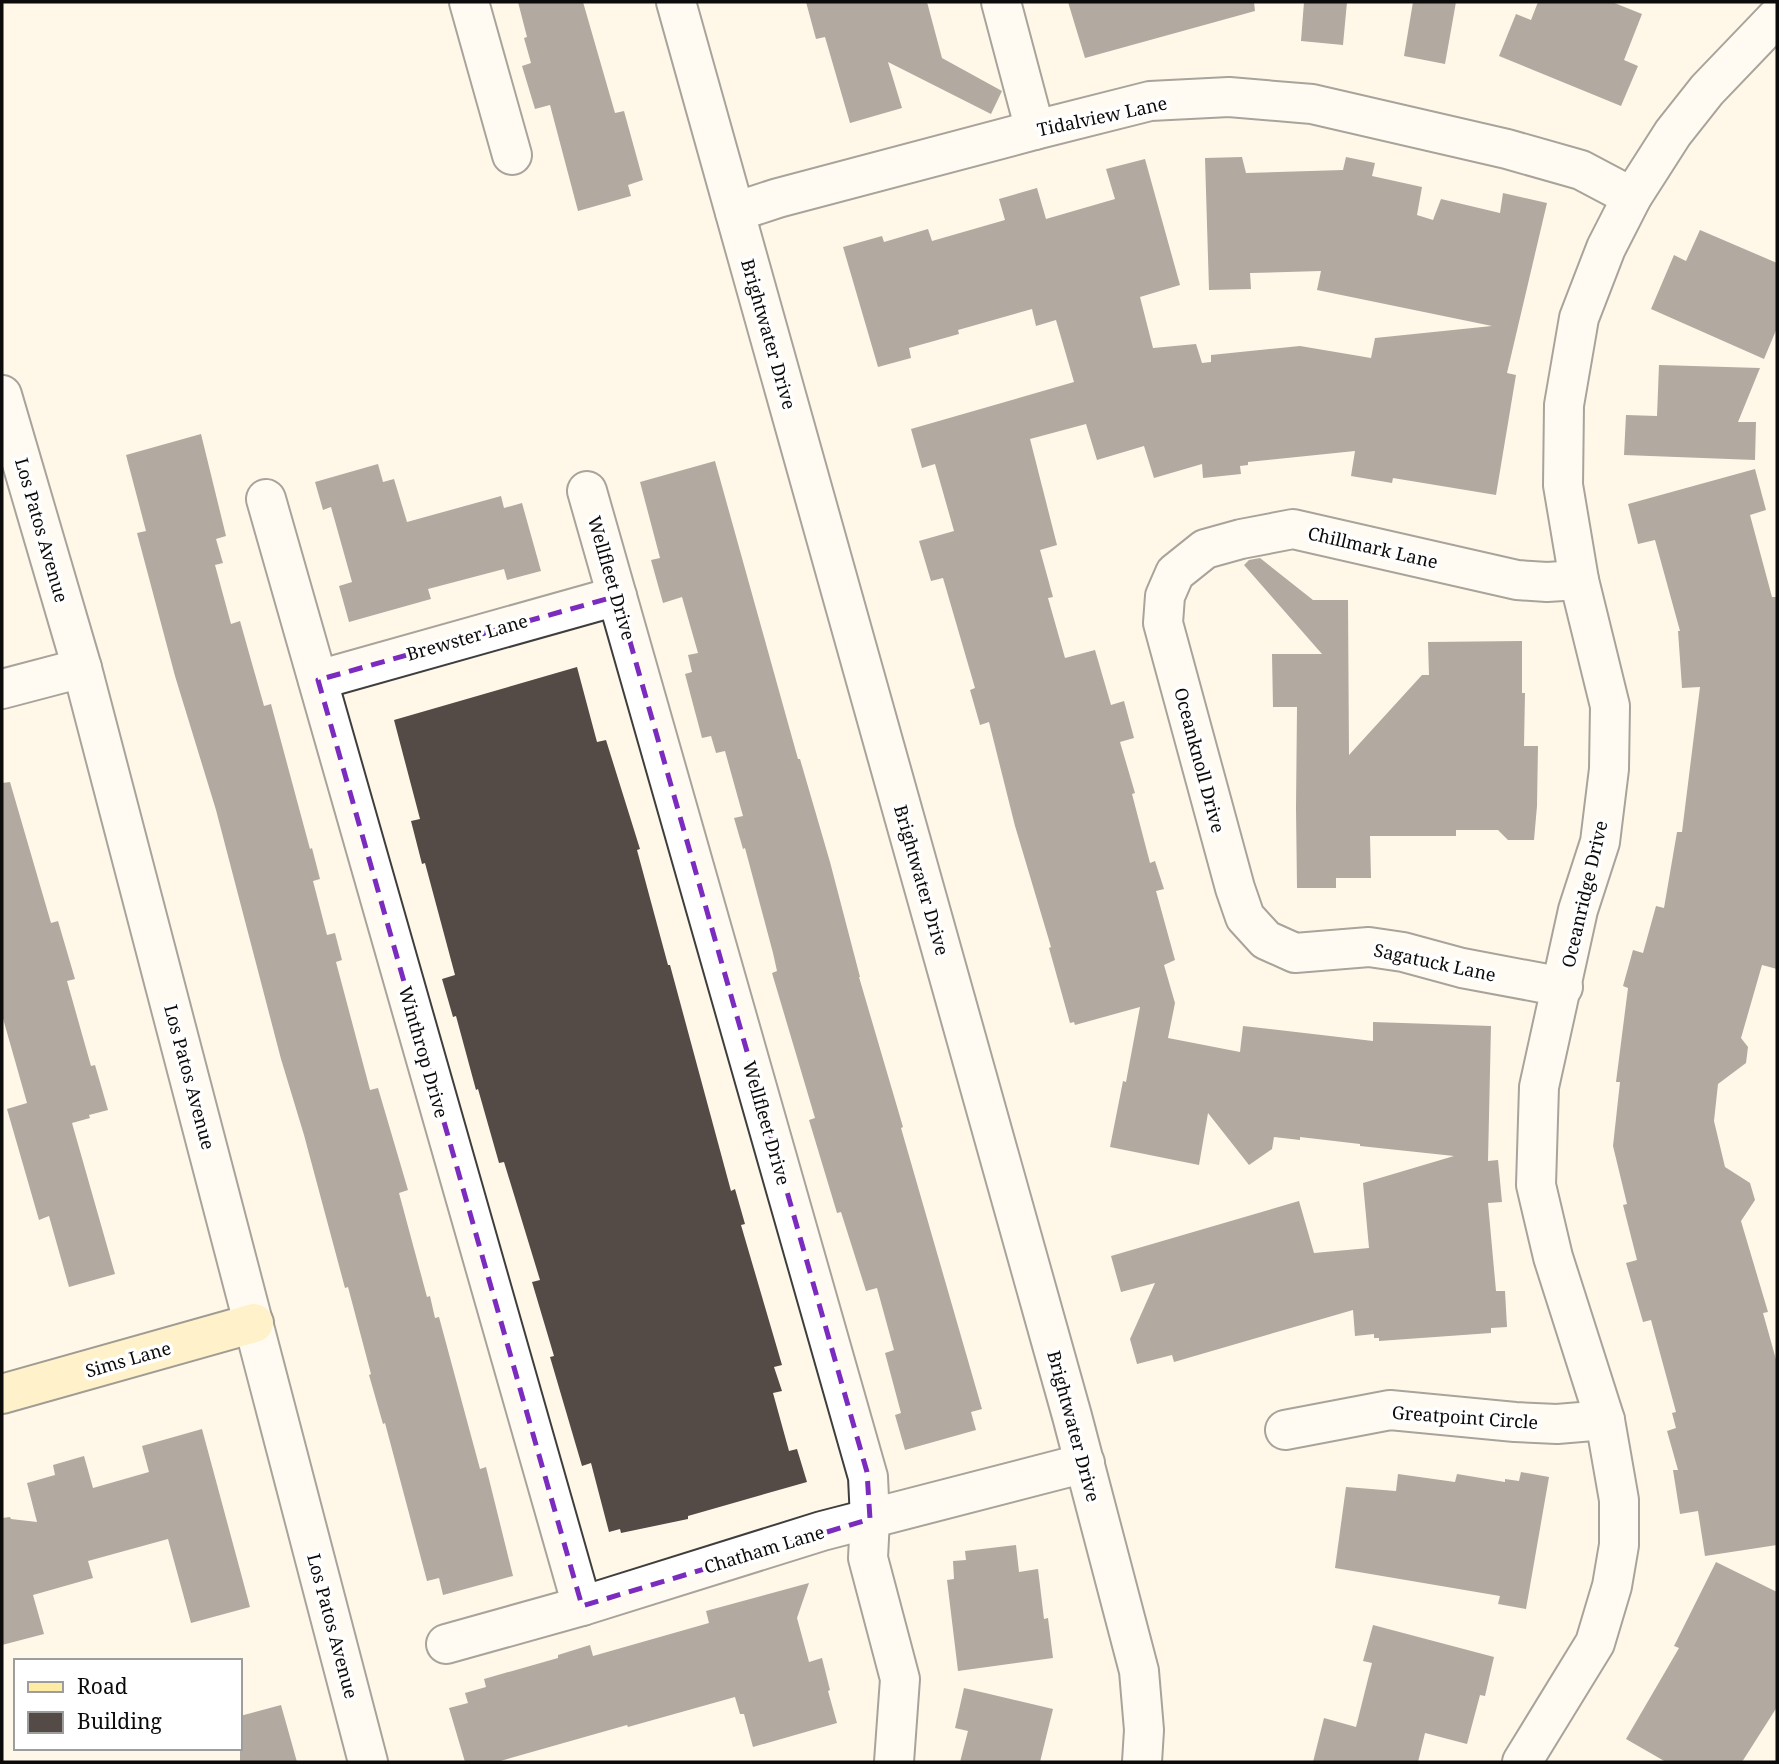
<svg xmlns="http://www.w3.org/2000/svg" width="1779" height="1764" font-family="'Noto Serif',serif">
<rect width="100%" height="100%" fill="#fff8e9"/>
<!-- building -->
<g fill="#544b47">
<polygon points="518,2 583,2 615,113 624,111 643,180 628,185 631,196 578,211 550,105 535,109 522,66 531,63 524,38 527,37"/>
<polygon points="806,2 927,2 942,58 1002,91 991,114 888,62 902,108 850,123 825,37 816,39"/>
<polygon points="1068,2 1254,2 1255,11 1085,58"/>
<polygon points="1304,2 1347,2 1343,45 1301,41"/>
<polygon points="1413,2 1456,2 1445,64 1404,56"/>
<polygon points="1538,2 1612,2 1642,14 1624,60 1638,66 1621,106 1499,56 1516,14 1531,20"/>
<polygon points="1242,157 1246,173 1343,170 1346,157 1375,163 1372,176 1422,187 1417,215 1433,220 1441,199 1500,213 1503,193 1547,203 1507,373 1516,375 1496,495 1393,478 1392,483 1351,476 1355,451 1248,462 1248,465 1240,466 1241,474 1203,478 1202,464 1154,478 1144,446 1097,460 1086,424 1030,439 1057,545 1040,550 1053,597 1048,598 1065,658 1095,650 1111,705 1124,701 1134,738 1120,742 1135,793 1132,794 1150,863 1155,861 1164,889 1156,891 1175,960 1164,965 1175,1003 1168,1038 1240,1052 1243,1026 1373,1041 1373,1022 1491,1026 1488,1161 1498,1160 1502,1202 1488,1203 1496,1291 1505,1291 1507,1327 1491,1328 1491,1333 1379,1341 1379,1338 1374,1338 1374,1334 1355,1336 1353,1310 1174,1362 1172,1355 1137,1364 1130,1339 1155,1283 1121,1292 1111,1256 1299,1201 1314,1253 1369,1248 1363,1183 1454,1156 1360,1146 1360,1144 1300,1137 1300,1140 1274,1137 1272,1149 1249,1165 1208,1113 1199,1165 1110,1147 1123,1081 1126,1082 1140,1007 1075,1025 1074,1022 1070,1023 1049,948 1051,947 1015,826 989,722 980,725 970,690 975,688 943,578 931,581 919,541 954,531 935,464 922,468 911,429 1074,382 1056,320 1036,326 1032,309 958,330 959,334 909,348 911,358 878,367 843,247 882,236 884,242 928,229 932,241 1005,220 999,199 1037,188 1046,219 1115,199 1106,169 1145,159 1180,285 1140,297 1153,348 1196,344 1202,363 1211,362 1211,355 1300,346 1371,358 1375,338 1492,326 1317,290 1321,271 1250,273 1251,289 1209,290 1205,158"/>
<polygon points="1700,230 1777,263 1777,328 1764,359 1651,309 1674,255 1686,261"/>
<polygon points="1659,365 1760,368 1738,422 1756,422 1755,460 1624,455 1626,415 1657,416"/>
<polygon points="201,434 226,536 216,539 223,563 215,565 231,624 240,621 264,706 271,704 310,849 312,848 320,879 313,881 327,935 335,933 342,960 336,962 370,1090 378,1088 408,1190 399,1193 427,1297 430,1296 435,1318 439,1317 480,1469 486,1467 513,1576 443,1595 439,1578 427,1581 385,1423 383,1424 369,1375 371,1374 348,1287 345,1288 304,1135 281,1059 216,810 175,676 137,533 146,531 126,455"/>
<polygon points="715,461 798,759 800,759 830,862 860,977 859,977 903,1127 901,1128 982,1409 971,1412 976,1430 905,1450 895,1415 901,1413 885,1353 894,1350 877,1288 866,1291 841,1212 837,1213 809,1120 815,1118 772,973 777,971 773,953 745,848 743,849 734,818 743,816 725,751 716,753 711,736 702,738 685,674 692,672 688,655 698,653 682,597 663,603 651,560 660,558 640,482"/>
<polygon points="378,464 383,482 394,479 407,522 501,496 504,508 522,503 541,571 507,580 504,569 428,589 431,599 349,622 339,586 352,582 331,507 323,510 315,482"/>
<polygon points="1755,469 1766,510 1750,515 1772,597 1777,597 1777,969 1762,965 1741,1038 1748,1047 1746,1063 1718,1084 1714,1121 1725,1167 1750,1183 1755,1200 1741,1221 1768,1312 1763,1313 1777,1363 1777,1545 1705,1556 1698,1511 1680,1514 1673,1470 1678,1470 1667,1431 1676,1428 1672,1413 1676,1412 1651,1320 1643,1322 1626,1263 1637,1260 1623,1205 1627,1204 1613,1146 1620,1082 1616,1082 1628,988 1623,986 1633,950 1643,953 1656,906 1664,908 1677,832 1682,832 1700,687 1682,688 1678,631 1680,631 1655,540 1638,544 1628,504"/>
<polygon points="1260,558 1313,600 1348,600 1349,755 1422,675 1429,675 1428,642 1522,641 1522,693 1525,693 1524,746 1538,746 1537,806 1534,840 1508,840 1498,830 1456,830 1456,836 1370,836 1371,878 1336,878 1336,888 1297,888 1296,808 1297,707 1273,707 1272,654 1322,654 1244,565 1249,560"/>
<polygon points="577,667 597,742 606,740 640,849 637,850 668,965 670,965 731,1191 735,1189 745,1224 741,1225 782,1365 774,1367 782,1391 773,1393 789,1451 797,1449 807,1482 688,1516 688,1519 621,1533 620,1529 609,1532 591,1463 582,1466 550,1357 554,1356 532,1282 540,1280 504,1162 499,1163 478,1089 476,1090 456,1016 453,1017 442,979 455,975 425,863 422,864 411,821 420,819 394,720"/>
<polygon points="10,782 51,923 58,921 75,979 67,981 91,1066 95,1065 108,1110 89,1115 90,1118 72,1123 115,1274 69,1287 49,1216 39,1220 7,1109 27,1103 2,1015 2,783"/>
<polygon points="202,1429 250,1607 191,1623 168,1539 88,1561 93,1578 33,1595 44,1634 2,1645 2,1518 10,1517 11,1519 37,1522 27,1483 55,1475 53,1465 84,1456 93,1488 149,1472 142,1446"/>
<polygon points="1521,1472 1549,1477 1526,1609 1498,1604 1500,1596 1335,1568 1346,1487 1396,1491 1398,1474 1455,1482 1457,1474 1505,1482 1505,1479 1519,1481"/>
<polygon points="1016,1545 1019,1572 1038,1569 1044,1619 1048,1618 1053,1658 958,1671 947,1580 954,1579 953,1561 966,1560 965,1551"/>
<polygon points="1716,1562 1777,1592 1777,1707 1742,1762 1666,1762 1626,1739 1679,1648 1674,1646"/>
<polygon points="809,1583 797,1618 809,1662 822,1658 830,1690 828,1691 837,1723 753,1747 744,1714 740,1714 735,1697 628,1727 627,1725 497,1762 465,1762 449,1708 468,1703 465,1693 486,1687 484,1679 558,1658 558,1655 590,1645 593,1656 709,1623 706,1611"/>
<polygon points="1373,1625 1494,1657 1485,1696 1480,1695 1467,1744 1425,1733 1418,1762 1313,1762 1324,1718 1356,1727 1372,1663 1363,1661"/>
<polygon points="964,1688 1053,1709 1040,1762 960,1762 968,1731 955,1728"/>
<polygon points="281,1705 297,1762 240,1762 240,1716"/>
</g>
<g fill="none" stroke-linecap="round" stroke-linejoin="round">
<!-- street casing -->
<g stroke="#3e3e3e" stroke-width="42">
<g id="street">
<polyline points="469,2 512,155"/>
<polyline points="676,2 1072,1416 1139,1671 1144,1730 1142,1762"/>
<polyline points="1001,2 1035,130"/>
<polyline points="735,212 778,198 1035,130 1150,101 1229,97 1312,104 1507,149 1581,170 1632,197"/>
<polyline points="2,395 82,668 368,1762"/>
<polyline points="587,491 868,1477 870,1519 868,1558 900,1679 894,1762"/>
<polyline points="266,499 582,1606"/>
<polyline points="318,680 617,596"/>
<polyline points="2,689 82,668"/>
<polyline points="1563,987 1462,968 1403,952 1369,947 1295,953 1266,940 1245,917 1235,888 1163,623 1165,596 1175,573 1205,549 1241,539 1293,529 1517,580 1547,582 1579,580"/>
<polyline points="1285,1430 1390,1410 1515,1422 1557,1424 1605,1420"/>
<polyline points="446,1644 582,1606 822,1531 1085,1463"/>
<polyline points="1522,1762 1595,1643 1612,1586 1619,1545 1619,1500 1605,1420 1553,1257 1536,1185 1539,1087 1578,910 1600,842 1609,769 1610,706 1579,580 1563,485 1564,405 1579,318 1606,248 1632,197 1673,133 1707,90 1777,17"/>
</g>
</g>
<!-- secondary casing -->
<g stroke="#2d2d2d" stroke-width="42">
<polyline id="secondary" points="2,1394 254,1323"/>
</g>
<!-- street -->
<use href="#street" stroke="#fff" stroke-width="38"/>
<!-- secondary -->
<use href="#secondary" stroke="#ffeca4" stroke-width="38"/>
</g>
<!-- marked area -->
<path d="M0 0H1779V1764H0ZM617 596 867 1472 870 1519 582 1606 318 680Z" fill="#fff8e9" fill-opacity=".55" fill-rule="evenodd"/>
<path fill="none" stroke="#7b2cbf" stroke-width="5" stroke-dasharray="14 9" stroke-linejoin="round" d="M617 596 867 1472 870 1519 582 1606 318 680Z"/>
<g text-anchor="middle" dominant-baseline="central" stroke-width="7" stroke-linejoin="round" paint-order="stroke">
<!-- street labels -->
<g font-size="18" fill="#0b0b0b" stroke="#fff">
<text transform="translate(1102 116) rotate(-12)">Tidalview Lane</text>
<text transform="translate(769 334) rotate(74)">Brightwater Drive</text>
<text transform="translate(42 530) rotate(74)">Los Patos Avenue</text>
<text transform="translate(1373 547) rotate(13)">Chillmark Lane</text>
<text transform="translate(612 578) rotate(74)">Wellfleet Drive</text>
<text transform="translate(467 637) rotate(-16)">Brewster Lane</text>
<text transform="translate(1200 760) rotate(75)">Oceanknoll Drive</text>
<text transform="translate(922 880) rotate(74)">Brightwater Drive</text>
<text transform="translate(1584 894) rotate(-77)">Oceanridge Drive</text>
<text transform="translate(1435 962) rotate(12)">Sagatuck Lane</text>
<text transform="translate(424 1052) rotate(74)">Winthrop Drive</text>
<text transform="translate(190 1077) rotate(75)">Los Patos Avenue</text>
<text transform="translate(767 1123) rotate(74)">Wellfleet Drive</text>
<text transform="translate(128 1359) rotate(-16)">Sims Lane</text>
<text transform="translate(1465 1417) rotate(4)">Greatpoint Circle</text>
<text transform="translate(1074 1426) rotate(75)">Brightwater Drive</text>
<text transform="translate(764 1549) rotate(-17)">Chatham Lane</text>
<text transform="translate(333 1626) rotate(75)">Los Patos Avenue</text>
</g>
</g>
<!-- border -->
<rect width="1779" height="1764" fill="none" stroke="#0b0b0b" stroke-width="7"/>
<!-- legend -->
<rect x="14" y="1659" width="228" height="91" fill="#ffffff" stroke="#9d9d9d" stroke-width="2"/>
<rect x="28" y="1682" width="35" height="10" fill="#ffeca4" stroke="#9d9d9d" stroke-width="2"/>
<text x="77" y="1694" font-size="21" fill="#0b0b0b">Road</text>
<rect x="28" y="1712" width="35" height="21" fill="#544b47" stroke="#9d9d9d" stroke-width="2"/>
<text x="77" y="1729" font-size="21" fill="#0b0b0b">Building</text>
</svg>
